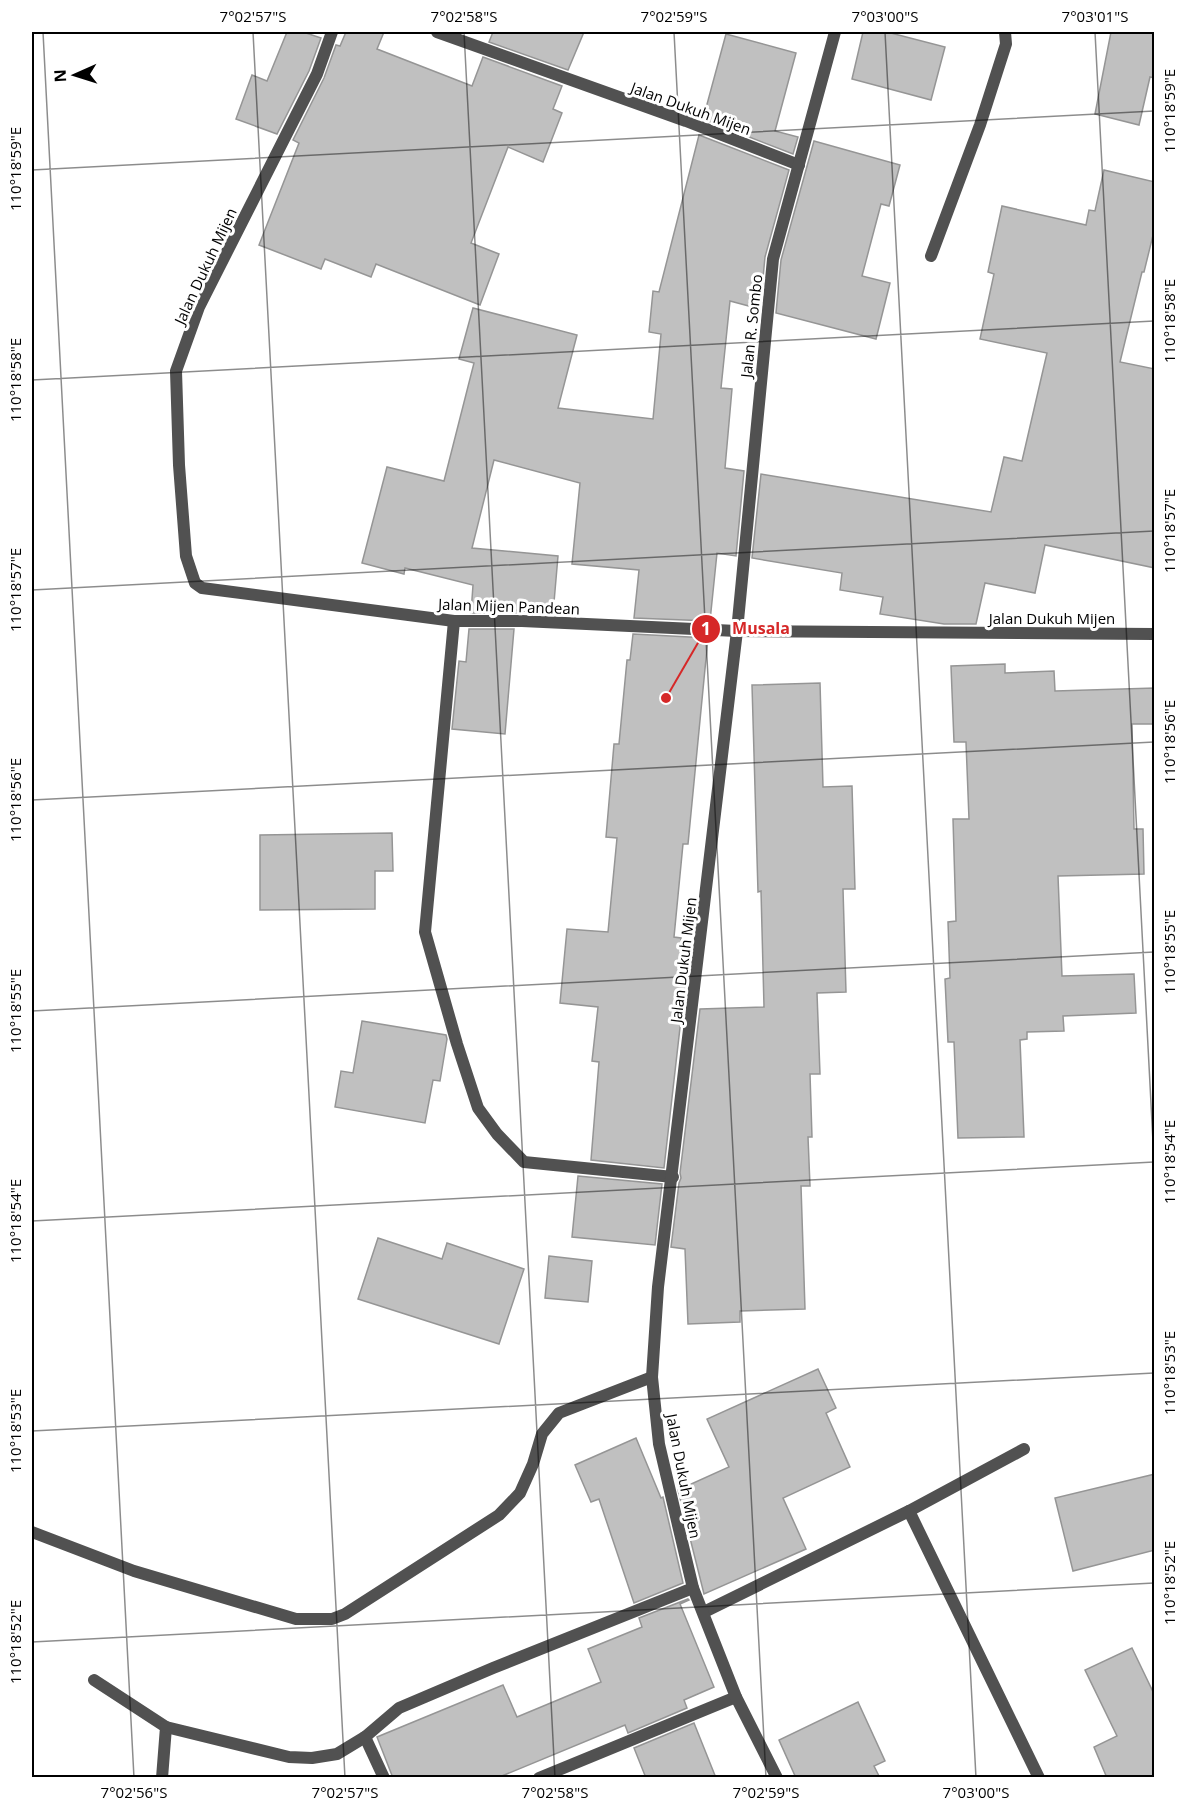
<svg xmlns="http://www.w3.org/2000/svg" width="1186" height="1809" font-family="'Open Sans',sans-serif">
<rect width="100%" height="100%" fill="#fff"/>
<!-- building -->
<g fill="#c0c0c0" stroke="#959595" stroke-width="1.5">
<polygon points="287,32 303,32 321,38 309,71 277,134 236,119 252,75 267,81"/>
<polygon points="346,32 384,32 377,49 472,86 483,57 562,86 553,109 562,113 543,162 508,147 471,243 499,254 480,305 376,264 371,277 325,259 321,269 259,245 299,143 293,140 324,78 336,45 340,46"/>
<polygon points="493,32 584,32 568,70 489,42"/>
<polygon points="863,32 887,32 945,47 931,100 852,79"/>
<polygon points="1111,32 1155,32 1155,78 1150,77 1139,125 1095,114"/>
<polygon points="726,34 796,53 775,131 798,137 793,154 703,119"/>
<polygon points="699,135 789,170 765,257 760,309 730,301 721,388 732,389 725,468 744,471 736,556 717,553 710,621 634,618 639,570 572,564 580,483 494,460 472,548 558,556 553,614 516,610 516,613 471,613 473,585 405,568 404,574 362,563 387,467 444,481 474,363 459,359 473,308 577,335 558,408 653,419 661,334 649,332 653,291 659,292"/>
<polygon points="814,141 900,165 889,206 881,204 862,276 890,283 876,339 776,313 781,260"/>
<polygon points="1104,170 1155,182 1155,227 1144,272 1142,272 1120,362 1155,369 1155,568 1045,545 1035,593 985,583 976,624 944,624 880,614 883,597 840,590 842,573 752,558 761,474 991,512 1004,457 1022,461 1047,353 980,339 994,274 988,272 1002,206 1086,225 1089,210 1095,211"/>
<polygon points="469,629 514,629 505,734 452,729 459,661 466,662"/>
<polygon points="633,634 708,638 688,844 683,844 674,937 681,938 678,974 686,975 664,1168 591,1160 599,1062 592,1061 598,1007 560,1003 567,929 608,932 617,838 606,837 614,744 619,744 627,660 630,660"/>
<polygon points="1005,664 1005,673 1054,671 1055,691 1155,688 1155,724 1132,724 1134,829 1143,829 1144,874 1058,876 1062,976 1134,974 1136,1013 1063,1016 1064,1031 1027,1032 1027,1039 1020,1040 1024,1137 958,1138 954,1042 948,1042 945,979 950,978 948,922 956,921 953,819 969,819 966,742 954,742 951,666"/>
<polygon points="820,683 823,787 852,786 855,889 843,889 846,992 817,993 820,1074 810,1074 812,1137 808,1137 810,1186 801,1186 805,1309 740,1311 740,1322 688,1324 685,1249 671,1247 679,1183 681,1178 680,1173 700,1009 764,1007 761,891 758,892 752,685"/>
<polygon points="392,833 393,871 375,871 375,909 260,910 260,835"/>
<polygon points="362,1021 446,1035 447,1039 440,1081 433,1080 425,1123 335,1107 341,1071 353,1073"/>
<polygon points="578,1176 662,1184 655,1245 572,1237"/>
<polygon points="378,1238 442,1259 447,1243 524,1269 499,1344 358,1299"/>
<polygon points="549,1256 592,1261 588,1302 545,1298"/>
<polygon points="818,1369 836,1408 826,1413 850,1467 783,1498 806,1549 704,1594 678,1490 729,1467 707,1419"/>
<polygon points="636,1438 661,1498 663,1497 683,1583 634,1603 599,1499 591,1502 575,1465"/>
<polygon points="1155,1474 1155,1550 1073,1571 1055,1498"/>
<polygon points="688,1599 689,1600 680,1604 714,1687 684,1700 687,1708 628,1733 625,1725 497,1778 393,1778 377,1737 503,1685 517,1717 601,1682 588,1649 642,1627 639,1618"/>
<polygon points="1132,1648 1155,1696 1155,1778 1107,1778 1094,1747 1117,1736 1085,1670"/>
<polygon points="858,1702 885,1761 874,1766 880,1778 796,1778 779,1740"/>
<polygon points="694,1723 716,1778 646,1778 634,1748"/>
</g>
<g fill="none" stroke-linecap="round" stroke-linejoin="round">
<!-- street -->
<g stroke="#515151" stroke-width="12">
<polyline points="332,32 317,74 199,307 176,371 179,465 186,556 195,583 202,588 454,621 522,621 737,631 1154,634"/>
<polyline points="437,32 686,121 799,165"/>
<polyline points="931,256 980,125 1006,44 1005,32"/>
<polyline points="454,621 425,932 457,1044 478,1108 497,1134 524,1162 673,1177"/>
<polyline points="909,1511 1024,1449"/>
<polyline points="32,1532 134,1571 296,1619 332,1619 345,1614 499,1515 520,1493 533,1464 542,1434 559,1413 652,1377"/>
<polyline points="704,1612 909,1511 1039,1778"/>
<polyline points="94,1680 166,1727 162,1778"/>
<polyline points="166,1727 289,1757 312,1758 337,1754 365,1737 399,1708 493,1668 693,1588"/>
<polyline points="365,1737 384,1778"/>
<polyline points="539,1778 736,1697"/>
<polyline points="777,1778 736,1697 693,1588 678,1525 659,1444 652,1377 658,1287 737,631 773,259 835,32"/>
</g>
</g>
<!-- ticks -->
<path fill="none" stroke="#000" stroke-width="1.5" stroke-opacity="0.45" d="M43 32 134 1778M253 32 345 1778M464 32 555 1778M674 32 766 1778M885 32 976 1778M1095 32 1154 1161M32 170 1154 111M32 380 1154 321M32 590 1154 531M32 800 1154 742M32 1011 1154 952M32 1221 1154 1162M32 1431 1154 1373M32 1642 1154 1583"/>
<g text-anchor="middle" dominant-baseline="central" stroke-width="6" stroke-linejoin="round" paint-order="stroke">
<!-- street labels -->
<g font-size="15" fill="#000" stroke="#fff">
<text transform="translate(691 108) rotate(20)">Jalan Dukuh Mijen</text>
<text transform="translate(205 266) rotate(-65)">Jalan Dukuh Mijen</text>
<text transform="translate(751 326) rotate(-84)">Jalan R. Sombo</text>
<text transform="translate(509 606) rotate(2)">Jalan Mijen Pandean</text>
<text x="1052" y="618">Jalan Dukuh Mijen</text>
<text transform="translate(683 960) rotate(-83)">Jalan Dukuh Mijen</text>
<text transform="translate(684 1476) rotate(79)">Jalan Dukuh Mijen</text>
</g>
</g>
<!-- callouts -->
<path fill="none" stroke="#d62828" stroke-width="2" d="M666 698L706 629"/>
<g fill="#d62828" stroke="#fff" stroke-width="2">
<circle cx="666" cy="698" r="6"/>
<circle cx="706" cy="629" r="15"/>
</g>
<g font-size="18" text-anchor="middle" font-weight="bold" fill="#fff">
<text x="706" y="635">1</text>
</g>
<g font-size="16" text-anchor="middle" font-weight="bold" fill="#d62828" stroke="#fff" stroke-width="6" stroke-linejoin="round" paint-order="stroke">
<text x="761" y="634">Musala</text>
</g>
<!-- border -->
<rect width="1186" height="1809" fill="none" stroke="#ffffff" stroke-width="66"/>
<!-- north arrow -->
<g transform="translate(75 75) rotate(267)" stroke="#ffffff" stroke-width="4.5" paint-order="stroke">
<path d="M0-4.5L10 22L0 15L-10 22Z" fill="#000000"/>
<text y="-9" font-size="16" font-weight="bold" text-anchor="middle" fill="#000000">N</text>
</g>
<rect x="33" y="33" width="1120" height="1743" fill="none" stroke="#000" stroke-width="2"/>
<g font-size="15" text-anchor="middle" fill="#000">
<text x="253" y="22">7°02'57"S</text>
<text x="464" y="22">7°02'58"S</text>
<text x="674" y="22">7°02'59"S</text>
<text x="885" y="22">7°03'00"S</text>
<text x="1095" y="22">7°03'01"S</text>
<text transform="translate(1170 111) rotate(-90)" y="5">110°18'59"E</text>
<text transform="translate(16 169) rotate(-90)" y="5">110°18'59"E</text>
<text transform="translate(1170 321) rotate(-90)" y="5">110°18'58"E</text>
<text transform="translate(16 380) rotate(-90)" y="5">110°18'58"E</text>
<text transform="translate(1170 531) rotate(-90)" y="5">110°18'57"E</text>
<text transform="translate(16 590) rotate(-90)" y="5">110°18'57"E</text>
<text transform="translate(1170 742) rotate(-90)" y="5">110°18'56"E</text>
<text transform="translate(16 800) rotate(-90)" y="5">110°18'56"E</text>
<text transform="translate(1170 952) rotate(-90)" y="5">110°18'55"E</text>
<text transform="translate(16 1011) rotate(-90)" y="5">110°18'55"E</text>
<text transform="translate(1170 1162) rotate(-90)" y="5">110°18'54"E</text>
<text transform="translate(16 1221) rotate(-90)" y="5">110°18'54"E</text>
<text transform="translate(1170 1373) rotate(-90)" y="5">110°18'53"E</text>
<text transform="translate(16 1431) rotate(-90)" y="5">110°18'53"E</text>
<text transform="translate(1170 1583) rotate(-90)" y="5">110°18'52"E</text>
<text transform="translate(16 1642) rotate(-90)" y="5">110°18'52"E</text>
<text x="134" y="1798">7°02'56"S</text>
<text x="345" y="1798">7°02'57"S</text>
<text x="555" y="1798">7°02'58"S</text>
<text x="766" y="1798">7°02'59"S</text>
<text x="976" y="1798">7°03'00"S</text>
</g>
</svg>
